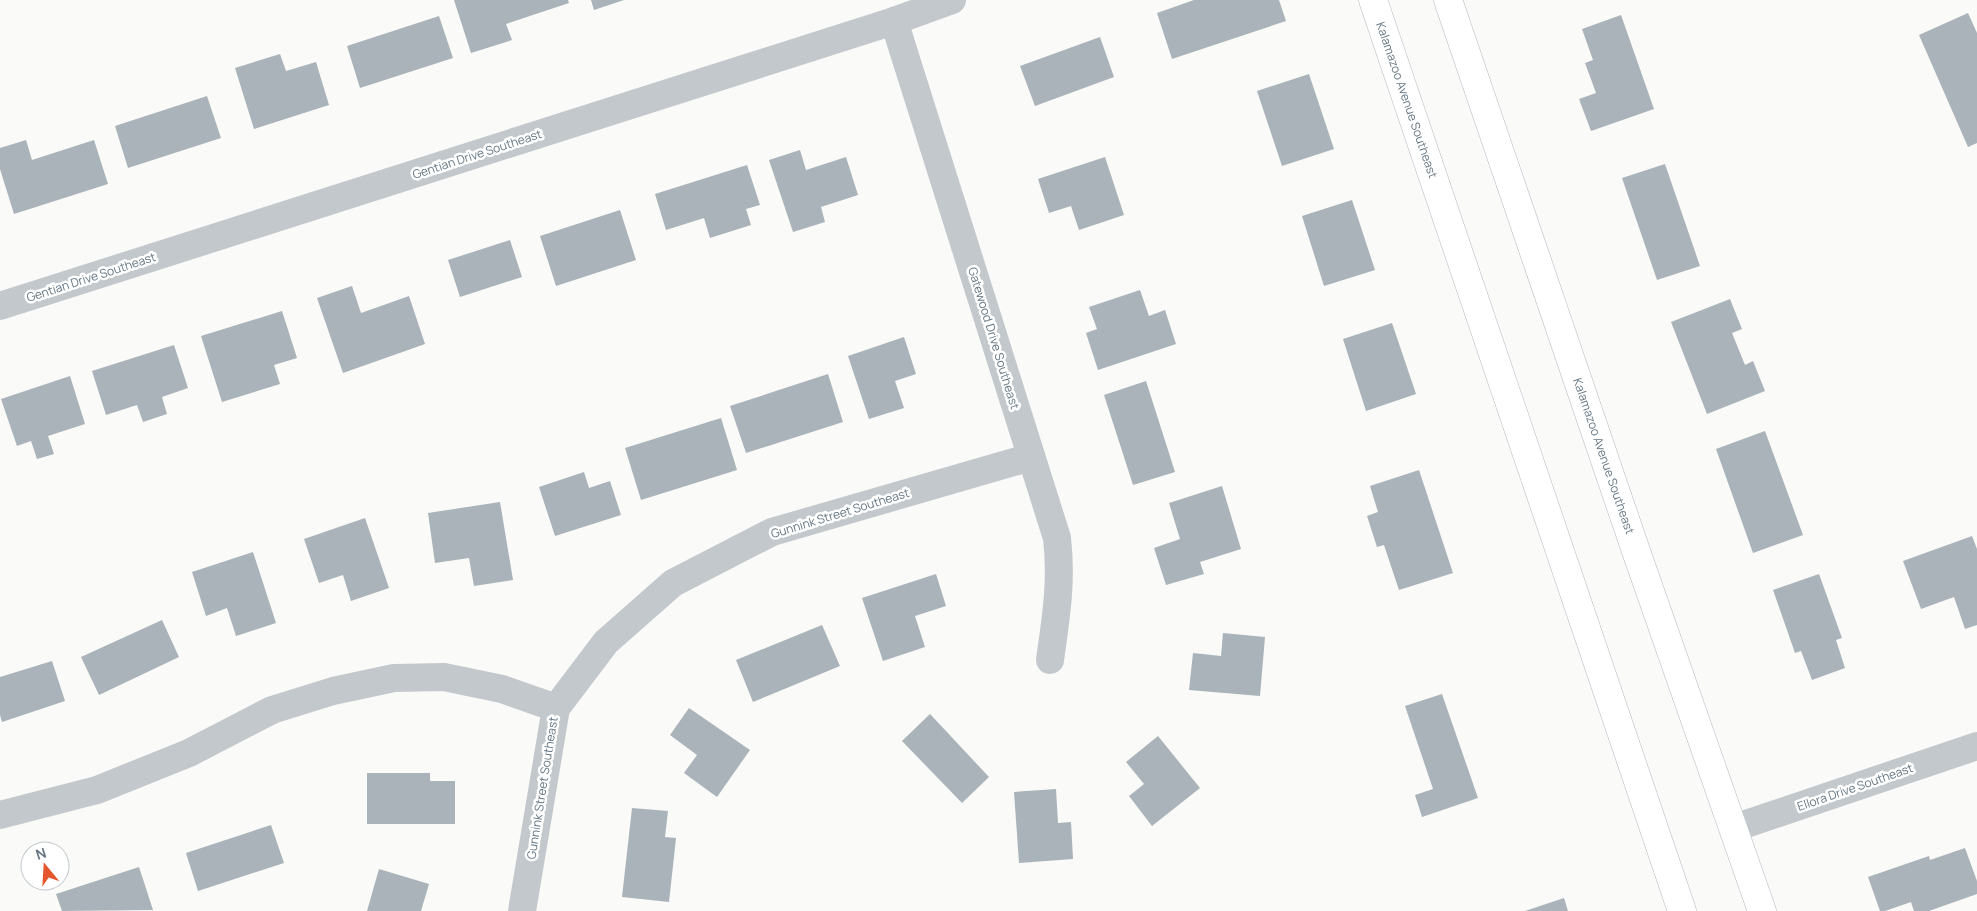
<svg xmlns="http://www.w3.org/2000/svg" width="1977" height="911" font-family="Manrope,sans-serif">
<rect width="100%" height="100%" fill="#fafaf8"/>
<!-- building -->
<g fill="#aab3b9">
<polygon points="454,0 568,0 569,3 506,24 512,40 471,53"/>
<polygon points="591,0 624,0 594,10"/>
<polygon points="1194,0 1279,0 1286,21 1172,59 1157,13"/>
<polygon points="1968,13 1977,33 1977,143 1968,147 1919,35"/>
<polygon points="1621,15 1654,109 1591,131 1579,99 1596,93 1585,63 1593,60 1582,29"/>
<polygon points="439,16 453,58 360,88 347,46"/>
<polygon points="1100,37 1114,77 1035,106 1020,66"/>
<polygon points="280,54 286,71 316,62 329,105 254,129 235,68"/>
<polygon points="1309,74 1334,149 1282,166 1257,91"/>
<polygon points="207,96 221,138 128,168 115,126"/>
<polygon points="26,140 32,160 94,140 108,184 14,214 0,169 0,148"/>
<polygon points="800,150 806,170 846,157 858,195 821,207 825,222 793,232 769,160"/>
<polygon points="1105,157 1124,215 1079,230 1071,206 1049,213 1038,179"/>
<polygon points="1665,164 1700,266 1657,280 1622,178"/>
<polygon points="747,165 760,205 746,209 751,225 710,238 704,218 666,230 655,194"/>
<polygon points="1352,200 1375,270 1324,286 1302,216"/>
<polygon points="620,210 636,260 556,286 540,236"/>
<polygon points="510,240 522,277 460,297 448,260"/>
<polygon points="352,286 361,313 409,296 425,344 343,373 317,298"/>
<polygon points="1140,290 1149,316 1165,310 1176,344 1098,370 1086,333 1097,329 1089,307"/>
<polygon points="1730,299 1742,329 1732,333 1745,365 1753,361 1765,391 1707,414 1671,322"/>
<polygon points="282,311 297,358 274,365 280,384 222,402 201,336"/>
<polygon points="1392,323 1416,394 1366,411 1343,339"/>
<polygon points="904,337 916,374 895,381 904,408 869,419 848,356"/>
<polygon points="174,345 188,388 162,397 167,414 143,422 137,405 106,415 92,371"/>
<polygon points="828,374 843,422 746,453 730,406"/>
<polygon points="70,376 85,424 48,436 54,454 37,459 31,441 17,446 1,399"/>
<polygon points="1146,381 1175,472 1133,485 1104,395"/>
<polygon points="721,418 737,470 641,500 625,448"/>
<polygon points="1765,431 1803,535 1753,553 1716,449"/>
<polygon points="1419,470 1453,573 1399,590 1384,545 1377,547 1367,516 1378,512 1370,486"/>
<polygon points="584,472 589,488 610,481 621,515 555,536 539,487"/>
<polygon points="1222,486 1241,549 1200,562 1204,574 1166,585 1154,548 1180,539 1169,503"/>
<polygon points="500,502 513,580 474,586 469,558 435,563 428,513"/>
<polygon points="365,518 389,588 351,601 343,575 319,583 304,539"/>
<polygon points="1972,536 1977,549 1977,625 1965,629 1954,597 1921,609 1903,561"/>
<polygon points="253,552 276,623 236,636 227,608 206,616 192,572"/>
<polygon points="936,574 946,606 915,616 925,647 883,661 862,598"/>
<polygon points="1819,574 1842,638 1836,640 1845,668 1812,680 1801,651 1795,653 1773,590"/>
<polygon points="162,620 179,657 99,695 81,657"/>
<polygon points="822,625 840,666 753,702 736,660"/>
<polygon points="1223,633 1265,637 1260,696 1189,690 1193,653 1221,656"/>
<polygon points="52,661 65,701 2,722 0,715 0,677"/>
<polygon points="1442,694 1478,798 1422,817 1415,795 1433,789 1405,706"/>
<polygon points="689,708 750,750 717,797 684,773 697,755 670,735"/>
<polygon points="930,714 989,777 962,803 902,741"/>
<polygon points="1158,736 1200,788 1152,826 1129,796 1144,784 1126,762"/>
<polygon points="367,773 430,773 430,781 455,781 455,824 367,824"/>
<polygon points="1056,789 1058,823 1071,822 1073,859 1019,863 1014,792"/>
<polygon points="632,808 668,811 665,837 676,838 669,902 622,897"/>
<polygon points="271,825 284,863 198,891 186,853"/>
<polygon points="1965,848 1977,881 1977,894 1929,911 1914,911 1911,902 1885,911 1880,911 1868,877 1929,856 1930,860"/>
<polygon points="139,867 153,910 62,911 56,894"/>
<polygon points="379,869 429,884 421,911 367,911"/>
<polygon points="1564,898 1568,911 1525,911"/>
</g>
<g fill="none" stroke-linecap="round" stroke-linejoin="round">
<!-- secondary casing -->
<g stroke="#b3babf" stroke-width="29">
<g id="secondary">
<polyline points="1373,0 1682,911"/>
<polyline points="1448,0 1636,551 1762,911"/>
</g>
</g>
<!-- street -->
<g stroke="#c3c8cc" stroke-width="28">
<path d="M894 21 1057 538C1062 582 1056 617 1050 660"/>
<polyline points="0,306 894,21 952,0"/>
<polyline points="0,815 97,790 189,753 272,710 333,691 394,678 444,677 502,689 556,708"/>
<polyline points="1734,828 1977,746"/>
<polyline points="522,911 556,708 606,642 673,583 772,532 1031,457"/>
</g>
<!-- secondary -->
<use href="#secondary" stroke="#fff" stroke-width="28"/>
</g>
<g text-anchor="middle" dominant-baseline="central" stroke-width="5" stroke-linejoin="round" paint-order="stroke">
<!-- street labels -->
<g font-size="12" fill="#657683" stroke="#fff">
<text transform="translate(1407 100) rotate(71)">Kalamazoo Avenue Southeast</text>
<text transform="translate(477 154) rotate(-18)">Gentian Drive Southeast</text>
<text transform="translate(91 277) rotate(-18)">Gentian Drive Southeast</text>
<text transform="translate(994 338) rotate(73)">Gatewood Drive Southeast</text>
<text transform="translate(1604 456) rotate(71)">Kalamazoo Avenue Southeast</text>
<text transform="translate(840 513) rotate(-17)">Gunnink Street Southeast</text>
<text transform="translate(1855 787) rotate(-19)">Ellora Drive Southeast</text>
<text transform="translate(542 788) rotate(-81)">Gunnink Street Southeast</text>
</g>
</g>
<!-- north arrow -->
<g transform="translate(45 866) rotate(342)"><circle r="24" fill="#ffffff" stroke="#c1c8cd"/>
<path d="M0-4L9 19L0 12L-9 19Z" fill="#e4572e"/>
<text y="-8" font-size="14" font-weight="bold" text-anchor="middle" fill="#657683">N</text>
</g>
</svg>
